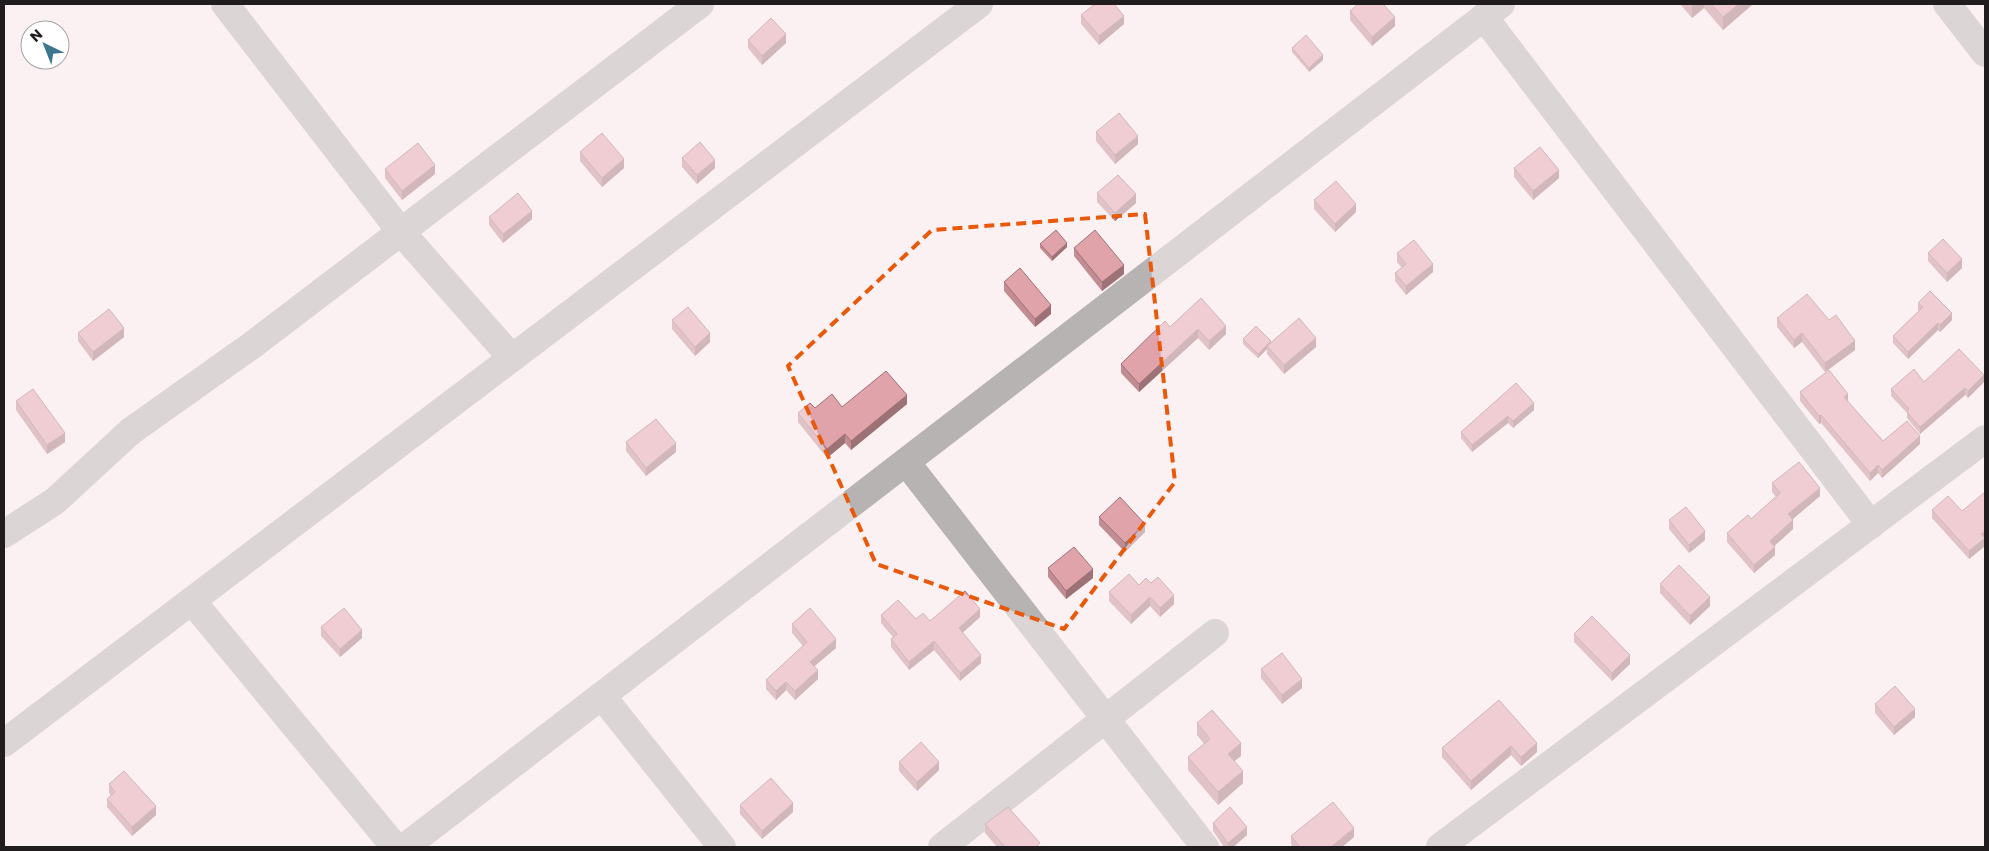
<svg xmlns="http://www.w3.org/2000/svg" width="1989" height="851" font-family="Poppins,sans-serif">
<rect width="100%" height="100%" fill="#fbf1f2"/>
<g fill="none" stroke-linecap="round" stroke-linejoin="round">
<!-- minor -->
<g stroke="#b7b3b3" stroke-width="28">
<polyline points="225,4 401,232 512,358"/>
<polyline points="1947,4 1985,53"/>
<polyline points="1484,17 1871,525"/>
<polyline points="906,462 1205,847"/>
<polyline points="4,534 55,501 131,431 251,346 700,4"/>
<polyline points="192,601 395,847"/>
<polyline points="602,696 722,847"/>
<polyline points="4,743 979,4"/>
<polyline points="405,847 1501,4"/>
<polyline points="942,847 1215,633"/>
<polyline points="1440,847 1985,439"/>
</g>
</g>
<!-- wall -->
<g fill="#c18c92">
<polygon points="1680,4 1753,4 1723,30 1704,8 1692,18"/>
<polygon points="1350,11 1395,26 1372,46 1350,20"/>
<polygon points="1081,15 1124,24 1099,45 1081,24"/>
<polygon points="748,40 786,43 762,65 748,48"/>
<polygon points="1292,48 1323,60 1309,72 1292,52"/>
<polygon points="1096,132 1138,144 1115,164 1096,141"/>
<polygon points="580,152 624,168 602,187 580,161"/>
<polygon points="682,158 715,168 697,184 682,167"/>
<polygon points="1514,168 1559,178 1533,200 1514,177"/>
<polygon points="385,169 435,174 402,200 385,178"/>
<polygon points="1097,193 1136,203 1115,221 1097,202"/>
<polygon points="1314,200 1356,212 1335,232 1314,209"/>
<polygon points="489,217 532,219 503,243 489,225"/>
<polygon points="1040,244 1067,247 1052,261 1040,248"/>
<polygon points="1074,248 1124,274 1102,291 1074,256"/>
<polygon points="1397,253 1433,272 1406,295 1395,281 1395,273 1402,268 1397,262"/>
<polygon points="1928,253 1962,268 1947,282 1928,261"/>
<polygon points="1004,282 1051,314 1035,327 1004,291"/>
<polygon points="1201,298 1226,334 1209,350 1198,338 1139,392 1121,373 1121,364 1170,327"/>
<polygon points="1918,303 1952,320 1940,332 1938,330 1908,359 1893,343 1893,336 1919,311 1918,310"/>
<polygon points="1777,318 1829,320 1855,350 1825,372 1802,342 1794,348 1777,327"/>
<polygon points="672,320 710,342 695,356 672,329"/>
<polygon points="78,333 124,337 93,361 78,341"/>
<polygon points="1243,339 1271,343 1316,347 1284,374 1267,354 1267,349 1258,358 1243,344"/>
<polygon points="1924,382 1984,382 1968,398 1965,395 1920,434 1907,418 1907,413 1891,396 1891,389"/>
<polygon points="1516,383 1534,410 1513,428 1508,423 1472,452 1461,438 1461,432"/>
<polygon points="1800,392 1848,402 1883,441 1920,444 1882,478 1878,473 1870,481 1821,423 1819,424 1800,401"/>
<polygon points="16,401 65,442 47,454 16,410"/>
<polygon points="907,404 851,450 845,443 827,458 798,422 798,413 815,408"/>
<polygon points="626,442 676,452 646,476 626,451"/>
<polygon points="1772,483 1820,496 1793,519 1793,529 1774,546 1775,555 1754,573 1727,542 1727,533 1751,519 1776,497 1772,492"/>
<polygon points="1932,510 1985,539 1985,546 1969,559 1932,518"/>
<polygon points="1099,517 1145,532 1125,552 1099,525"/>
<polygon points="1669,520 1705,540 1689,553 1669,529"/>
<polygon points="1048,568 1093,578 1066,599 1048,577"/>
<polygon points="1151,583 1174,604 1160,617 1150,606 1131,624 1109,601 1109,592 1139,585"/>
<polygon points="1660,584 1710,606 1690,625 1660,593"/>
<polygon points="881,615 930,621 980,617 962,633 981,663 960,681 934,650 909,670 891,647 891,639 893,637 881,623"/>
<polygon points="792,624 836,648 814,666 818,679 795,700 786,690 776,700 766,689 766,680 803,646 792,633"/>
<polygon points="321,627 362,638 340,657 321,636"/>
<polygon points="1574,634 1630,664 1612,681 1574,642"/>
<polygon points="1261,669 1302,688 1282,704 1261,678"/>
<polygon points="1499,700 1537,752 1521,766 1511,755 1471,790 1442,757 1442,748"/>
<polygon points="1875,704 1915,717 1894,735 1875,713"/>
<polygon points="1197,723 1241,756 1234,761 1243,783 1218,805 1188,770 1188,757 1204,744 1197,735"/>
<polygon points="899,762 939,770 917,791 899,771"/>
<polygon points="109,784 156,815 132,836 107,807 107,799 111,796 109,793"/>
<polygon points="740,805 793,812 762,839 740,814"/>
<polygon points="1213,823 1247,835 1233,847 1224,847 1213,831"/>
<polygon points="985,824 1040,847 997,847 985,833"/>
<polygon points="1291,836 1354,837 1342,847 1293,847 1291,844"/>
</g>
<!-- shaded-wall -->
<g fill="#9d7277">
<polygon points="1694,4 1704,4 1704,8 1692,18 1692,5"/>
<polygon points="1739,4 1753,4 1723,30 1723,17"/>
<polygon points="1124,16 1124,24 1099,45 1099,36"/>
<polygon points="1395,17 1395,26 1372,46 1372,37"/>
<polygon points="786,34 786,43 762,65 762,56"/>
<polygon points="1323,55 1323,60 1309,72 1309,68"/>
<polygon points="1138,136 1138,144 1115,164 1115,155"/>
<polygon points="624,159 624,168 602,187 602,178"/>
<polygon points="715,160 715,168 697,184 697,175"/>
<polygon points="435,165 435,174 402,200 402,191"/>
<polygon points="1559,170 1559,178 1533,200 1533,191"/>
<polygon points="1136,194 1136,203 1115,221 1115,213"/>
<polygon points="1356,204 1356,212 1335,232 1335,224"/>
<polygon points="532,211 532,219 503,243 503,234"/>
<polygon points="1067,243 1067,247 1052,261 1052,257"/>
<polygon points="1962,259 1962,268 1947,282 1947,273"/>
<polygon points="1433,264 1433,272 1406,295 1406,286"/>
<polygon points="1124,265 1124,274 1102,291 1102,282"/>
<polygon points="1051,305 1051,314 1035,327 1035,319"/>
<polygon points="1952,313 1952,320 1940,332 1940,325"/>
<polygon points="1938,323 1938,330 1908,359 1908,352"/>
<polygon points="1226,326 1226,334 1209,350 1209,341"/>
<polygon points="124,328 124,337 93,361 93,352"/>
<polygon points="1198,329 1198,338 1139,392 1139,384"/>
<polygon points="710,333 710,342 695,356 695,347"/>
<polygon points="1802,333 1802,342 1794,348 1794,340"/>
<polygon points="1316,338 1316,347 1284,374 1284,365"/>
<polygon points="1271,341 1271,345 1267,346 1267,349 1258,358 1258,354"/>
<polygon points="1855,341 1855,350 1825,372 1825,363"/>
<polygon points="1984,375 1984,382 1968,398 1968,391"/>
<polygon points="1965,388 1965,395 1920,434 1920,427"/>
<polygon points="1848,394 1848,402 1844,397"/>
<polygon points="907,395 907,404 851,450 851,441"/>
<polygon points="1534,403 1534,410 1513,428 1513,421"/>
<polygon points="1821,415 1821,423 1819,424 1819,416"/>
<polygon points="1508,416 1508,423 1472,452 1472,445"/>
<polygon points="65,433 65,442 47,454 47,445"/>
<polygon points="845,434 845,443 827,458 827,449"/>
<polygon points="1920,436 1920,444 1882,478 1882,470"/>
<polygon points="676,443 676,452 646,476 646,468"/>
<polygon points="1878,465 1878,473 1870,481 1870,473"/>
<polygon points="1820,488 1820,496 1788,523 1788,514"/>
<polygon points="1793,520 1793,529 1770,550 1770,541"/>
<polygon points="1145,524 1145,532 1125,552 1125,543"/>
<polygon points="1705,531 1705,540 1689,553 1689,545"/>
<polygon points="1985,531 1985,546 1969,559 1969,551 1981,534"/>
<polygon points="1775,547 1775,555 1754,573 1754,565"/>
<polygon points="1093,569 1093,578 1066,599 1066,591"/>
<polygon points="1174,595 1174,604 1160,617 1160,608"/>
<polygon points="1150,597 1150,606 1131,624 1131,615"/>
<polygon points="1710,597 1710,606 1690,625 1690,616"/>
<polygon points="980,609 980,617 959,636 959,628"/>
<polygon points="362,630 362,638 340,657 340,649"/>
<polygon points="836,639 836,648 810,670 810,662"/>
<polygon points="934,641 934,650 909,670 909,662"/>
<polygon points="981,655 981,663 960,681 960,673"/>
<polygon points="1630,655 1630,664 1612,681 1612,673"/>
<polygon points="818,670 818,679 795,700 795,691"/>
<polygon points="1302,679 1302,688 1282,704 1282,695"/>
<polygon points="786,682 786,690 776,700 776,691"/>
<polygon points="1915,709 1915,717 1894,735 1894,727"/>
<polygon points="1241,743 1241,756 1228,766 1228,754"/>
<polygon points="1537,743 1537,752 1521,766 1521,757"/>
<polygon points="1511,746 1511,755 1471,790 1471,781"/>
<polygon points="939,762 939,770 917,791 917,782"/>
<polygon points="1243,771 1243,783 1218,805 1218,792"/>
<polygon points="793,803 793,812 762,839 762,831"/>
<polygon points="156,806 156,815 132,836 132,827"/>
<polygon points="1247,827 1247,835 1233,847 1228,847 1228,843"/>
<polygon points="1354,828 1354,837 1342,847 1331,847"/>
</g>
<!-- building -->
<g fill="#e0a3aa" stroke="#9d7277">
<polygon points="1095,4 1114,4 1124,16 1099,36 1081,15"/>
<polygon points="1358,4 1383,4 1395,17 1372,37 1350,11"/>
<polygon points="1711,4 1739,4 1723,17"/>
<polygon points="771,18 786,34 762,56 748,40"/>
<polygon points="1306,35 1323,55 1309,68 1292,48"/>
<polygon points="1119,113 1138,136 1115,155 1096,132"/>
<polygon points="602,133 624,159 602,178 580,152"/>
<polygon points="700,142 715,160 697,175 682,158"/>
<polygon points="418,143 435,165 402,191 385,169"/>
<polygon points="1540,147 1559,170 1533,191 1514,168"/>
<polygon points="1118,175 1136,194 1115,213 1097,193"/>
<polygon points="1336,181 1356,204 1335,224 1314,200"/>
<polygon points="518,193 532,211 503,234 489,217"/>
<polygon points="1056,230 1067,243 1052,257 1040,244"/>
<polygon points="1095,230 1124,265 1102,282 1074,248"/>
<polygon points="1943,239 1962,259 1947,273 1928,253"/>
<polygon points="1414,240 1433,264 1406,286 1395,273 1406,264 1397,253"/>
<polygon points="1020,268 1051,305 1035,319 1004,282"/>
<polygon points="1930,291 1952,313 1940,325 1938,323 1908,352 1893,336 1923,307 1918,303"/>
<polygon points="1807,294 1829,320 1836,315 1855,341 1825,363 1802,333 1794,340 1777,318"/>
<polygon points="1201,298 1226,326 1209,341 1198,329 1139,384 1121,364 1165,321 1170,327"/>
<polygon points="688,307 710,333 695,347 672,320"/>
<polygon points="109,309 124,328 93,352 78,333"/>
<polygon points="1299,318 1316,338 1284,365 1267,346"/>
<polygon points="1256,326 1271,341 1258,354 1243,339"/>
<polygon points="1959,349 1984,375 1968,391 1965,388 1920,427 1907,412 1909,409 1891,389 1914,369 1924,382"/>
<polygon points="1829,370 1848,394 1844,397 1883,441 1907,421 1920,436 1882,470 1878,465 1870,473 1821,415 1819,416 1800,392"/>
<polygon points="886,371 907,395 851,441 845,434 827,449 798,413 810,403 815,408 832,394 842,407"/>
<polygon points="1516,383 1534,403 1513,421 1508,416 1472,445 1461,432"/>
<polygon points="33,389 65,433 47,445 16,401"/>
<polygon points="656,419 676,443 646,468 626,442"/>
<polygon points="1799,462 1820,488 1788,514 1793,520 1770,541 1775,547 1754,565 1727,533 1748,515 1751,519 1780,493 1772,483"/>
<polygon points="1985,492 1985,531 1981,534 1985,538 1969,551 1932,510 1948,496 1962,511"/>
<polygon points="1120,497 1145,524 1125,543 1099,517"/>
<polygon points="1686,507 1705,531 1689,545 1669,520"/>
<polygon points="1074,547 1093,569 1066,591 1048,568"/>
<polygon points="1679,565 1710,597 1690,616 1660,584"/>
<polygon points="1129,574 1139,585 1146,578 1151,583 1158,577 1174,595 1160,608 1150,597 1131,615 1109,592"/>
<polygon points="965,591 980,609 959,628 981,655 960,673 934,641 909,662 891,639 897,634 881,615 898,600 916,619 923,613 930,621"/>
<polygon points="344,608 362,630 340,649 321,627"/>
<polygon points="810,608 836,639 810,662 818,670 795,691 786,682 776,691 766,680 807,642 792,624"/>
<polygon points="1592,616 1630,655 1612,673 1574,634"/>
<polygon points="1282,653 1302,679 1282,695 1261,669"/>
<polygon points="1895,686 1915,709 1894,727 1875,704"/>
<polygon points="1499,700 1537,743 1521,757 1511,746 1471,781 1442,748"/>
<polygon points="1212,710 1241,743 1228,754 1243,771 1218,792 1188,757 1210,739 1197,723"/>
<polygon points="921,742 939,762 917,782 899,762"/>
<polygon points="124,771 156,806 132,827 107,799 115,792 109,784"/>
<polygon points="771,778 793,803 762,831 740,805"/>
<polygon points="1333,802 1354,828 1331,847 1300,847 1291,836"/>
<polygon points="1008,807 1040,843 1036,847 1005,847 985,824"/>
<polygon points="1230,807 1247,827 1228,843 1213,823"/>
</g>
<!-- marked area -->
<path d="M0 0H1989V851H0ZM1145 214 1175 482 1064 629 876 564 788 366 932 230Z" fill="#fbf1f2" fill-opacity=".55" fill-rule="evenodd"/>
<path fill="none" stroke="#e8590c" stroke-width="4" stroke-dasharray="10 6" stroke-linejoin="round" d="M1145 214 1175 482 1064 629 876 564 788 366 932 230Z"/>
<!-- border -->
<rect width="1989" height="851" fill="none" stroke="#211d1e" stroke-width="10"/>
<!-- north arrow -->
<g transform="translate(45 45) rotate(317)"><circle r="24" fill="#ffffff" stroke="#a6a5a5"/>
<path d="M0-4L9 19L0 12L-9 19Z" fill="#3c778f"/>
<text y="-8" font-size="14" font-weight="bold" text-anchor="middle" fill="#211d1e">N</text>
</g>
</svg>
